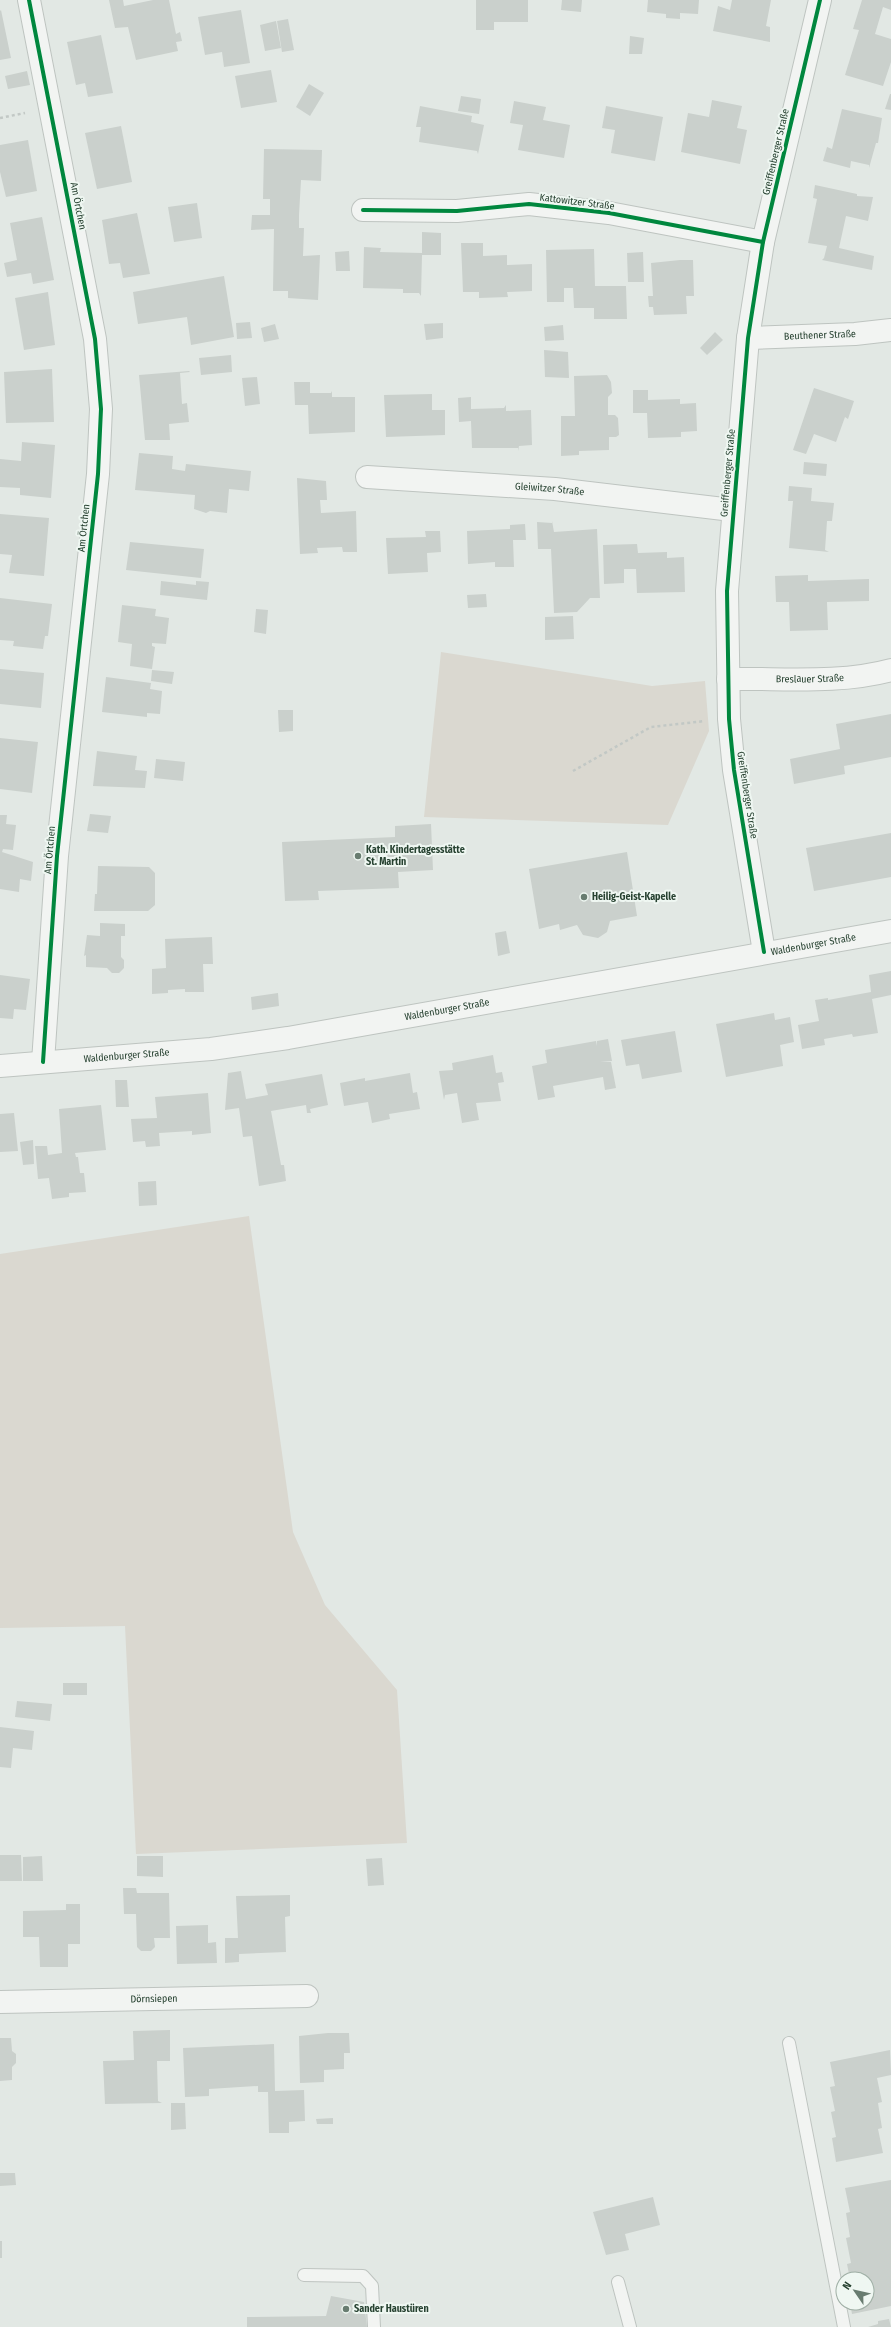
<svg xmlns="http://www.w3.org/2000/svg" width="891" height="2327" font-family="'Fira Sans Condensed',sans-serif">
<rect width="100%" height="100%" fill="#e2e8e4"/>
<!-- green -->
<g fill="#dad8d0">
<polygon points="441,652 652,686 705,681 709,731 668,825 424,817"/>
<polygon points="249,1216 293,1532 325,1605 397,1690 407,1843 136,1854 125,1626 0,1628 0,1254"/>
</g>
<!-- building -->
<g fill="#cad0cc">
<polygon points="109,0 123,0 124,6 153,0 169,0 176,34 180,32 182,41 176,42 178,51 136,60 128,27 115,28"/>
<polygon points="476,0 528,0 528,22 494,22 494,30 476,30"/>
<polygon points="562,0 582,0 581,12 561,10"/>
<polygon points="648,0 699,0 698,14 680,13 680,19 666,18 666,14 647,12"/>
<polygon points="732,0 771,0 766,26 770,27 770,42 713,31 718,6 730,10"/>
<polygon points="862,0 891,0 891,10 883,7 875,34 891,39 891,62 883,86 845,75 859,30 853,29"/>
<polygon points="1,10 11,58 0,60 0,11"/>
<polygon points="241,10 250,63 224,67 222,52 205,55 198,17"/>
<polygon points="288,19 294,50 282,52 277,21"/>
<polygon points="276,21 281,48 265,51 260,25"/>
<polygon points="101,35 113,93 88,97 85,83 76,85 67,42"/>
<polygon points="630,36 644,38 642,54 629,54"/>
<polygon points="271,70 277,102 241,108 235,76"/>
<polygon points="27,71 30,85 8,89 5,76"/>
<polygon points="309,84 324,93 310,116 296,107"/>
<polygon points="890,94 891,94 891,110 885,109"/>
<polygon points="461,96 481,99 479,114 458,111"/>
<polygon points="712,100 742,106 737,128 747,130 740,164 681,152 688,113 709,117"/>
<polygon points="514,101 546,107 543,120 570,125 564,158 518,150 523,125 510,123"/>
<polygon points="420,106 472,116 471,122 484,125 478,154 477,151 419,142 421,127 416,127"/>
<polygon points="606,106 663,117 655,161 611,153 615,130 602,128"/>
<polygon points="842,109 882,118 878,143 876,143 869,168 869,165 851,161 850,168 823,161 827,147 832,149"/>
<polygon points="121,126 132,182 97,189 85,133"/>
<polygon points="28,140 37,191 6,197 0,172 0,145"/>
<polygon points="264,149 322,150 321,181 301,180 299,215 299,228 304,228 303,256 320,255 318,300 288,298 288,291 273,291 274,229 251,230 252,215 270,215 270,199 263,199"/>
<polygon points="815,185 857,194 857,196 873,197 868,221 846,216 839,248 874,256 872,270 822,260 824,258 827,246 808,243 817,199 813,198"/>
<polygon points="197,203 202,238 174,242 168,207"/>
<polygon points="137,213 150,274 123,278 120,263 109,264 102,220"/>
<polygon points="42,217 54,280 33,284 31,273 7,277 4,263 17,260 10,223"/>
<polygon points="422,232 441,233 441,255 422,255 421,296 419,293 403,293 403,289 363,288 364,247 381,248 380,252 422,253"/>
<polygon points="461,243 483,243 483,256 507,255 507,265 532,264 532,291 507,292 508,297 479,298 479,292 463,292"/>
<polygon points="594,249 595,286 626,286 627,319 594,319 594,308 574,308 573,288 564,288 564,302 547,302 546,250"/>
<polygon points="349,251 350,271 336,271 335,252"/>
<polygon points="643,252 644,282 628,282 627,253"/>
<polygon points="680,260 693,260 694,296 686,296 687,314 654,315 653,307 649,307 648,296 653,296 651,263"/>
<polygon points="224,276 234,337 191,345 187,317 138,324 133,292"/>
<polygon points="48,292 55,345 24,350 15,298"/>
<polygon points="250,322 252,338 237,339 236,323"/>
<polygon points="443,323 443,338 426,340 424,324"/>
<polygon points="275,324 279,339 264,342 261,328"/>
<polygon points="563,325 564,340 545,341 544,327"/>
<polygon points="715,332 723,340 707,355 700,348"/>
<polygon points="544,350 568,352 569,378 545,377"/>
<polygon points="231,355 232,372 201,375 199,358"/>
<polygon points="52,369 54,422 6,423 4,372"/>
<polygon points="189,371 190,372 180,373 182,404 187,403 189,422 169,424 170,440 145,440 139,375"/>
<polygon points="607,375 611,382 612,393 608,397 608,415 615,415 618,418 619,435 616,437 609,437 609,450 579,451 579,455 561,456 561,416 575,416 574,376"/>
<polygon points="257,377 260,404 245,406 242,378"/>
<polygon points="294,382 310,382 310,393 331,393 332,391 332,397 355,397 355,432 309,434 308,405 295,405"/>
<polygon points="814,388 854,401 848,419 845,417 836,442 814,434 806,454 793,450"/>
<polygon points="633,390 648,390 648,400 680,399 680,404 696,403 697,431 681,432 681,437 648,438 647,413 633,413"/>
<polygon points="432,394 432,410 445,410 445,435 386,437 384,395"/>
<polygon points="471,397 471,409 504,408 506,405 506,411 531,410 532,445 519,446 518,451 518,448 472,448 471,421 459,422 458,398"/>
<polygon points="22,442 55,445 51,498 20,495 20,488 0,487 0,459 21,461"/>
<polygon points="139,453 173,456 172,469 185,471 186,464 251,471 249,491 229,489 227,513 210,511 206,513 194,509 195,495 135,490"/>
<polygon points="804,462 827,464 826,476 803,474"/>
<polygon points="297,478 326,481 327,500 320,500 321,513 356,511 357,552 343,552 342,547 317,548 318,553 300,554"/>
<polygon points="789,486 812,488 811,501 834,503 832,521 827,521 825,550 829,552 789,548 793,501 788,501"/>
<polygon points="0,514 49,518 44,576 9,573 12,555 0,554"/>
<polygon points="552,521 554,532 597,529 600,598 590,598 577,612 554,613 551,549 538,549 537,522 552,523"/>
<polygon points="525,524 526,540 513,540 514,567 495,567 495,562 468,564 467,531 510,529 510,525"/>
<polygon points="425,531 440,531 441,552 427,553 428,572 388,574 386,538 426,537"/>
<polygon points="130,542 204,549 201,578 126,570"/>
<polygon points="637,544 638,553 667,552 667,558 684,557 685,592 637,593 636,569 624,569 624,583 604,584 603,545"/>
<polygon points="808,575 808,581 869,579 869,601 827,602 828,630 790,631 789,602 776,602 775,576"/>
<polygon points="161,581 196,585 196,581 209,582 207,600 160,595"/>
<polygon points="486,594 487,607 468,608 467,595"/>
<polygon points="0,598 52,604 48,636 45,636 43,649 13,646 14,641 0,640"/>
<polygon points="122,605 156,609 155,616 169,618 166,644 152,643 152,646 155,647 152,669 130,666 132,644 118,642"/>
<polygon points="256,609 268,610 266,634 254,632"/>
<polygon points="573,616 574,639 545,640 545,617"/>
<polygon points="0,669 44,673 41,708 0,704"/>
<polygon points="152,670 174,672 172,684 151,681"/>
<polygon points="106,677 151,683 150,689 162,691 160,714 147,713 147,717 102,712"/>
<polygon points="278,710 293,710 293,731 279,732"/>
<polygon points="891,714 891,757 844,766 845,774 794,784 790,759 840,749 836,724"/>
<polygon points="0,738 38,742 32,793 0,789"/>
<polygon points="97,751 137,756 135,770 147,771 145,788 93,786"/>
<polygon points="156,759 185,762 183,781 154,778"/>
<polygon points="90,814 111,816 108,833 87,831"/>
<polygon points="0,815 7,815 6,824 16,825 13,850 3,849 2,852 33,862 31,881 20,879 19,892 0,889"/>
<polygon points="431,824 433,870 398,872 399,888 318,891 319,900 285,901 282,842 395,837 395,826"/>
<polygon points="891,833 891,877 814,891 806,848"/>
<polygon points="627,852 637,916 610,921 607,932 598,938 583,935 577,925 560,930 559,924 539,929 529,869"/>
<polygon points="98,866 149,867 155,873 155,905 148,911 94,911 95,894 97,894"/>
<polygon points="100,923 125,924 125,936 121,936 121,957 124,960 124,968 119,973 112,973 107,968 86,967 86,955 84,956 87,935 100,936"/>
<polygon points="506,931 510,953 498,956 495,933"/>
<polygon points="212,937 213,964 203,964 204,992 185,992 185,989 168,990 168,993 152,994 152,969 166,968 165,939"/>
<polygon points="891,971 891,995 872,999 878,1033 853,1037 852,1034 824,1039 825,1045 802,1049 798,1025 819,1021 815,1000 828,998 828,1000 871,992 869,975"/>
<polygon points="0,975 30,979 26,1010 14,1009 13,1019 0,1018"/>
<polygon points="278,993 279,1006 252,1010 251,997"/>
<polygon points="774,1013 775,1020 790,1017 794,1042 780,1045 783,1066 726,1077 716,1024"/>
<polygon points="675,1031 682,1072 642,1079 639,1064 626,1066 621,1040"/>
<polygon points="608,1039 612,1061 600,1062 611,1062 616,1088 605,1090 603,1077 553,1086 555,1097 538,1100 532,1066 547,1063 545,1050 596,1041 597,1046 597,1041"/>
<polygon points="493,1055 496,1073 502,1072 504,1082 498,1083 501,1101 476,1103 479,1120 462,1123 457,1093 445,1095 444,1100 439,1071 453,1070 452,1063"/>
<polygon points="241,1071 246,1099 268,1095 265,1084 322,1074 328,1105 310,1109 311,1113 307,1113 306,1105 271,1111 281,1165 284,1165 286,1181 259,1186 252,1136 243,1137 239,1108 225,1110 228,1073"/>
<polygon points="410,1073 413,1093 417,1092 420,1109 389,1114 390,1119 372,1123 368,1102 344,1106 340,1083 365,1078 365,1081"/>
<polygon points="115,1080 127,1080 129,1107 116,1107"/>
<polygon points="208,1093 211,1133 192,1135 192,1131 159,1133 160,1146 146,1147 145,1141 133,1142 131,1119 157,1118 155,1097"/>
<polygon points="101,1105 106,1150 75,1153 76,1157 78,1157 80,1173 84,1173 86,1192 69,1193 69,1197 52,1199 49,1178 38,1179 35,1146 47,1146 48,1155 62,1153 59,1109"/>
<polygon points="14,1113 18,1151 0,1152 0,1114"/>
<polygon points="33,1140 34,1164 23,1165 20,1142"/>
<polygon points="156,1181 157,1205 139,1206 138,1182"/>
<rect x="63" y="1683" width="24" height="12"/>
<polygon points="17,1701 52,1704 50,1721 15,1717"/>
<polygon points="0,1727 34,1731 32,1750 13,1748 11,1768 0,1767"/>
<polygon points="0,1855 21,1855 22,1881 0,1881"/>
<polygon points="42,1856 43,1881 23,1881 23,1857"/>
<polygon points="137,1856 163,1856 163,1877 137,1876"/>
<polygon points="382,1858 384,1885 368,1886 366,1859"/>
<polygon points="123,1888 136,1888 137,1893 169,1893 170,1938 154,1938 155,1947 151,1951 141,1951 137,1947 136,1914 124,1914"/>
<polygon points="290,1895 290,1916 285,1917 286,1952 239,1954 239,1962 225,1963 225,1938 238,1938 236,1896"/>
<polygon points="66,1904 80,1904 80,1944 68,1944 68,1967 40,1967 39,1937 23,1937 23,1911 66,1910"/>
<polygon points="208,1925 208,1943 216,1942 217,1963 177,1964 176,1926"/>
<polygon points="170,2030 170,2061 157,2061 158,2101 162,2103 105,2104 103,2061 134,2060 133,2031"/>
<polygon points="328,2033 349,2033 350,2053 344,2053 344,2069 324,2070 324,2082 300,2083 299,2036"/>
<polygon points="0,2038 11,2038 12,2051 16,2054 16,2063 12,2067 12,2080 0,2081"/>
<polygon points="274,2044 275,2091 304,2090 305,2121 289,2122 289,2133 269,2133 268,2092 258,2092 258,2086 209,2089 209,2096 185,2097 183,2048"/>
<polygon points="890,2050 891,2075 877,2078 882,2102 878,2103 882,2128 878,2129 883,2153 836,2162 832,2138 836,2137 831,2112 835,2111 830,2087 835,2086 830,2062"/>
<polygon points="171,2103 185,2103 186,2129 171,2130"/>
<polygon points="333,2118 333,2124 317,2124 316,2119"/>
<polygon points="0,2173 15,2173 16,2185 0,2186"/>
<polygon points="891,2180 891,2306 852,2314 850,2303 867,2303 867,2279 850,2279 847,2264 851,2263 846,2238 850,2237 846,2213 850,2212 845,2188"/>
<polygon points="653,2197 660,2225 625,2234 629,2250 606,2255 593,2212"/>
<rect x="0" y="2241" width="2" height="17"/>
<polygon points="331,2296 364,2302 367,2327 247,2327 247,2317 326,2316"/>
<polygon points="889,2319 891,2327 868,2327 878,2324 878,2321"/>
</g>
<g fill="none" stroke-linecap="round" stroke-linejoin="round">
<!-- lane casing -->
<g stroke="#bec4c0" stroke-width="14">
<g id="lane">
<polyline points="789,2043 844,2327"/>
<polyline points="304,2275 363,2276 372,2286 374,2327"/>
<polyline points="618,2282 630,2327"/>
</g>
</g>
<!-- street casing -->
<g stroke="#bec4c0" stroke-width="24">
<g id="street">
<polyline points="29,0 95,339 101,409 98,474 57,856 43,1062"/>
<polyline points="363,210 457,211 529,204 609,213 763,242"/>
<path id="s1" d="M748 338 855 334 891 330"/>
<path id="s2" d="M367 477 555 489 732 510"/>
<path id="s3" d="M728 679C781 678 840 684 891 670"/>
<polyline points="764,952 734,770 729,719 727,591 748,338 763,242 820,0"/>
<path id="s4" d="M0 1066 211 1049 288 1038 891 931"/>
<path id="s5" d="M0 2002 307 1996"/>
</g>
</g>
<!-- path -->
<g stroke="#c2c8c5" stroke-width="2.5" stroke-dasharray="3 3" stroke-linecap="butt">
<polyline points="0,118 25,113"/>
<polyline points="573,771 651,727 705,721"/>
</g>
<!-- lane -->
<use href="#lane" stroke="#f2f4f2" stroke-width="12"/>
<!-- street -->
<use href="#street" stroke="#f2f4f2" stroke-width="22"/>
<!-- cycleway casing -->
<g stroke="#eff7f2" stroke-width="6">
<g id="cycleway">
<polyline points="29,0 95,339 101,409 98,474 57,856 43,1062"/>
<polyline points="363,210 457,211 529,204 609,213 763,242"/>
<polyline points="764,952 734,770 729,719 727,591 748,338 763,242 820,0"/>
</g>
</g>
<!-- cycleway -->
<use href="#cycleway" stroke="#00873e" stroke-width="4"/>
</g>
<!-- markers -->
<g fill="#687c70" stroke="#eff7f2" stroke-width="1.5">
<circle cx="358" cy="856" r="4"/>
<circle cx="584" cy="897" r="4"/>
<circle cx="346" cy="2309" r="4"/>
</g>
<g text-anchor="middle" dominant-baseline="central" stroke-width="4" stroke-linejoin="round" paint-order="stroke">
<!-- street labels -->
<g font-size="10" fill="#274231" stroke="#eff7f2">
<text transform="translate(776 152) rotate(-77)">Greiffenberger Straße</text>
<text transform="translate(577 202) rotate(7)">Kattowitzer Straße</text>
<text transform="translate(78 206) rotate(79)">Am Örtchen</text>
<text stroke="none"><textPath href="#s1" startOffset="72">Beuthener Straße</textPath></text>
<text transform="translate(728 473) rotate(-85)">Greiffenberger Straße</text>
<text stroke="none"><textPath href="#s2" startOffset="183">Gleiwitzer Straße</textPath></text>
<text transform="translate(84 528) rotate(-84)">Am Örtchen</text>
<text stroke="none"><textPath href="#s3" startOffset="82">Breslauer Straße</textPath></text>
<text transform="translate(747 795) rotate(81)">Greiffenberger Straße</text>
<text transform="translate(50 850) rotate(-85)">Am Örtchen</text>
<text stroke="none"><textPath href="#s4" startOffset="823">Waldenburger Straße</textPath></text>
<text stroke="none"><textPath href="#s4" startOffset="451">Waldenburger Straße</textPath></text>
<text stroke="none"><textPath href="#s4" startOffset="127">Waldenburger Straße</textPath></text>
<text stroke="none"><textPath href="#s5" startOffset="154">Dörnsiepen</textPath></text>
</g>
<!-- poi labels -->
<g font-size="10" font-weight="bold" fill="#274231" stroke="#eff7f2" text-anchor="start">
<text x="366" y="850">Kath. Kindertagesstätte<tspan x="366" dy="12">St. Martin</tspan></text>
<text x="592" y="897">Heilig-Geist-Kapelle</text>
<text x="354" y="2309">Sander Haustüren</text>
</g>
</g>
<!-- north arrow -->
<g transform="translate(855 2291) rotate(304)"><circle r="19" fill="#eff7f2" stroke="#9fafa5"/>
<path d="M0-3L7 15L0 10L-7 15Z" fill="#687c70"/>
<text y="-6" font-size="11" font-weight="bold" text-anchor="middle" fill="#274231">N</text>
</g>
</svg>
